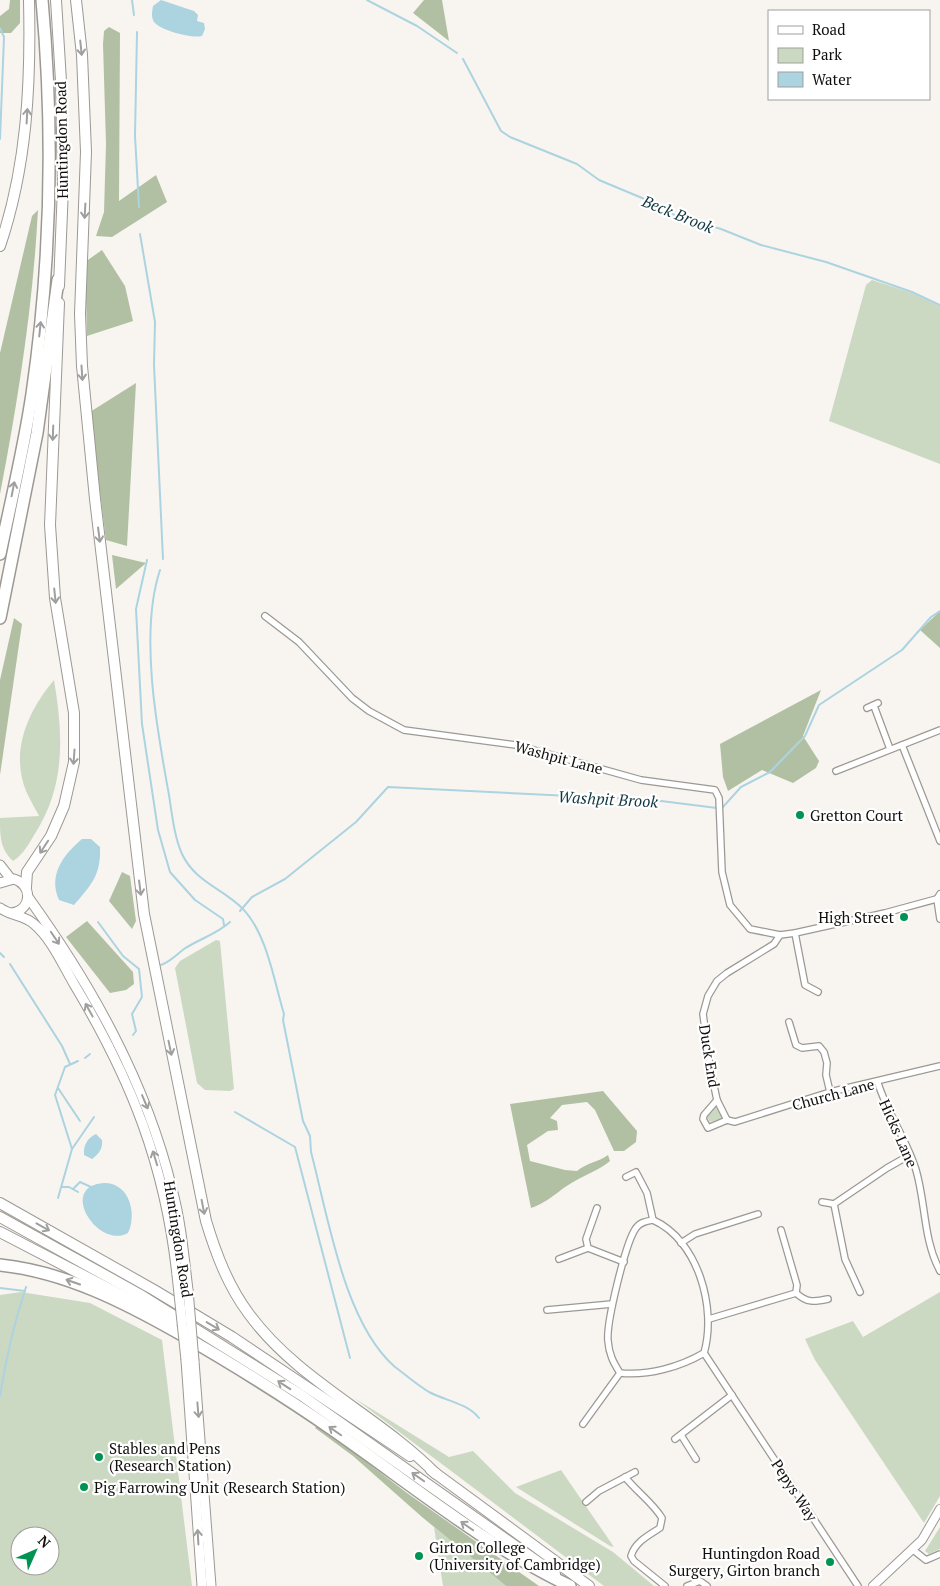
<svg xmlns="http://www.w3.org/2000/svg" width="940" height="1586" font-family="'PT Serif',serif">
<rect width="100%" height="100%" fill="#f8f5f0"/>
<!-- green -->
<g fill="#ccd9c2" fill-rule="evenodd">
<polygon points="872,280 912,293 940,306 940,464 829,421 866,285"/>
<path d="M54 680C63 733 66 784 36 832 29 843 24 854 13 861 0 849 0 836 0 818L39 816C35 808 30 800 26 791 10 751 28 711 54 680Z"/>
<polygon points="216,940 220,941 234,1089 230,1091 205,1090 197,1083 175,968 180,961"/>
<polygon points="716,1107 721,1115 721,1119 710,1122 706,1116"/>
<path d="M21 1292 90 1303 162 1340 192 1586H0V1295ZM20 1536H50V1566H20Z"/>
<polygon points="940,1292 940,1496 924,1523 815,1360 805,1339 853,1321 863,1337"/>
<polygon points="354,1398 449,1457 473,1451 515,1493 613,1552 654,1586 604,1586"/>
<polygon points="561,1470 614,1547 610,1546 516,1487"/>
<polygon points="434,1527 506,1586 443,1586"/>
<polygon points="940,1527 940,1549 929,1554 925,1551"/>
</g>
<!-- forest -->
<g fill="#b1c0a3">
<polygon points="10,0 20,0 20,23 11,33 0,33 0,16 9,9"/>
<polygon points="424,0 442,0 449,41 413,13"/>
<polygon points="109,27 120,33 119,201 156,175 167,202 112,237 96,236 104,212 106,144 103,44 104,31"/>
<path d="M38 210C33 306 18 400 0 494V353L32 216Z"/>
<polygon points="102,250 125,286 133,321 87,336 85,262"/>
<polygon points="136,383 127,546 106,540 90,412"/>
<polygon points="112,555 146,563 116,589"/>
<polygon points="940,611 940,648 920,630"/>
<polygon points="14,618 22,624 0,775 0,680"/>
<polygon points="821,690 803,736 819,761 816,768 793,783 762,770 728,791 723,777 720,744"/>
<polygon points="122,872 130,876 136,921 132,929 109,901"/>
<polygon points="87,921 133,972 134,984 126,990 110,993 66,937"/>
<path d="M603 1091 637 1131 636 1142 624 1151H614L595 1110 587 1102 562 1105 550 1118 557 1121 558 1130 548 1131 527 1145 530 1161 565 1170 577 1171C588 1162 599 1162 608 1155L610 1161C599 1170 587 1174 575 1181 558 1190 551 1201 531 1208L510 1104Z"/>
<polygon points="318,1425 407,1493 539,1586 506,1586 422,1517 353,1456 315,1428"/>
</g>
<!-- water -->
<g fill="#acd3e0">
<path d="M161 0 194 11 198 15 197 21 204 23 205 29 202 36C192 39 160 30 154 22 151 17 152 12 153 6Z"/>
<path d="M82 839H91L100 847C101 875 92 884 74 905L59 900C48 875 63 855 82 839Z"/>
<path d="M96 1134 102 1140C103 1148 99 1154 92 1159L84 1155C83 1146 87 1138 96 1134Z"/>
<path d="M104 1183C130 1183 137 1214 128 1233 98 1250 57 1186 104 1183Z"/>
</g>
<g fill="none" stroke-linecap="round" stroke-linejoin="round">
<!-- stream -->
<g stroke="#acd3e0" stroke-width="2">
<polyline points="132,0 134,15"/>
<polyline points="367,0 417,26 457,53"/>
<polyline points="0,28 4,37 0,139"/>
<polyline points="137,32 135,136 139,207"/>
<polyline points="463,59 501,131 510,137 577,164 599,180 654,203 676,216 721,229 761,245 826,262 912,292 940,305"/>
<polyline points="140,234 155,322 154,365 163,559"/>
<polyline points="147,560 136,609 142,724 158,830 170,872 195,900 223,919 224,925"/>
<path d="M160 570C139 633 157 730 169 795 172 814 174 836 182 854 195 882 224 889 243 909 267 934 274 981 284 1014L283 1020 303 1121 310 1136 311 1152C328 1216 344 1323 395 1367 406 1375 417 1385 429 1392 446 1401 467 1403 479 1418"/>
<polyline points="722,808 741,787 770,772 805,736 819,705 902,650 931,617 940,611"/>
<polyline points="240,911 252,897 285,879 356,822 388,787 653,800 717,808"/>
<polyline points="98,922 123,956 139,969 142,997 132,1014 136,1031 133,1035"/>
<polyline points="0,953 4,957"/>
<polyline points="10,964 62,1046 70,1064"/>
<path d="M161 965C171 961 176 955 184 949 199 939 217 934 230 922"/>
<polyline points="85,1058 90,1054"/>
<polyline points="58,1088 80,1121"/>
<polyline points="235,1112 295,1147 350,1358"/>
<polyline points="72,1149 94,1117"/>
<polyline points="62,1187 69,1187 78,1192"/>
<polyline points="73,1189 80,1182 91,1187"/>
<polyline points="58,1198 72,1149 55,1095 65,1067 78,1061"/>
<polyline points="0,1288 25,1291"/>
<path d="M0 1396C6 1358 14 1323 26 1287"/>
</g>
<!-- minor casing -->
<g stroke="#9c9994" stroke-width="8">
<g id="minor">
<polyline points="265,616 299,642 352,698 369,711 404,730 516,745 641,780 715,790 719,798 722,872 730,905 750,929 780,935 795,933 885,913 940,898"/>
<polyline points="874,706 890,749"/>
<polyline points="867,708 878,703"/>
<polyline points="902,745 940,841"/>
<polyline points="836,771 940,730"/>
<polyline points="940,894 937,899 940,919"/>
<polyline points="795,933 805,985 818,992"/>
<polyline points="789,1022 796,1045 802,1048 819,1046 824,1052 827,1063 826,1075 830,1092"/>
<path d="M878 1083C887 1113 907 1140 916 1170 926 1204 923 1239 940 1271"/>
<polyline points="717,1100 704,1115 703,1119 708,1128 727,1120"/>
<polyline points="727,1120 717,1100 710,1067 703,1014 708,996 717,981 727,973 774,944 780,935"/>
<polyline points="727,1120 735,1122 830,1092 940,1066"/>
<polyline points="626,1177 636,1172 647,1193 653,1220"/>
<polyline points="822,1202 834,1204"/>
<polyline points="597,1208 586,1239 588,1248 624,1262"/>
<path d="M653 1220C698 1240 717 1308 704 1353 680 1367 648 1376 620 1373 613 1362 609 1354 608 1341 606 1323 626 1241 636 1228 640 1222 647 1221 653 1220Z"/>
<path d="M781 1230 797 1285 796 1293C807 1303 814 1302 828 1299"/>
<polyline points="681,1243 695,1234 758,1214"/>
<polyline points="559,1259 588,1248"/>
<polyline points="860,1292 845,1259 834,1204 887,1168 910,1155"/>
<polyline points="547,1310 612,1304"/>
<polyline points="709,1319 796,1293"/>
<polyline points="704,1353 858,1586"/>
<polyline points="583,1424 620,1373"/>
<polyline points="681,1435 696,1459"/>
<polyline points="675,1439 732,1395"/>
<path d="M625 1477C637 1492 652 1502 662 1518L660 1528C649 1535 635 1542 631 1556L634 1561 665 1586"/>
<polyline points="586,1502 599,1491 635,1472"/>
<polyline points="912,1549 926,1560 940,1554"/>
<polyline points="687,1586 700,1581 707,1586"/>
</g>
</g>
<!-- tertiary casing -->
<g stroke="#9c9994" stroke-width="10">
<polyline id="tertiary" points="873,1586 922,1540 940,1509"/>
</g>
<!-- primary casing -->
<g stroke="#9c9994" stroke-width="11">
<g id="primary">
<polyline points="0,865 11,879"/>
<path d="M0 883 14 879C33 885 32 910 12 913"/>
<path d="M28 897C92 986 146 1082 172 1189 181 1222 184 1257 188 1290"/>
<path d="M0 908C11 916 24 915 34 924 51 938 63 965 74 984 131 1079 165 1164 177 1275"/>
<polyline points="186,1360 202,1586"/>
<polyline points="194,1361 211,1586"/>
</g>
</g>
<!-- trunk casing -->
<g stroke="#9c9994" stroke-width="12">
<g id="trunk">
<polyline points="56,0 61,81 63,187 59,286"/>
<path d="M76 0 82 55 86 152 80 314 82 366 95 499 144 914 206 1221C216 1254 228 1286 249 1314 297 1380 379 1416 436 1474"/>
<path d="M0 246C27 166 31 84 29 0"/>
<polyline points="26,887 27,872 51,836 64,806 74,762 74,713 55,598 50,525 59,303"/>
<polyline points="0,1203 154,1290 232,1337 410,1456"/>
<polyline points="0,1217 139,1294 301,1395 555,1574"/>
<polyline points="0,1232 173,1322"/>
<polyline points="431,1470 589,1586"/>
</g>
</g>
<!-- motorway casing -->
<g stroke="#9c9994" stroke-width="14">
<g id="motorway">
<path d="M0 554C11 501 24 448 32 394 51 264 54 131 42 0"/>
<polyline points="0,618 37,433 58,280"/>
<path d="M0 1265C66 1272 126 1303 182 1335 234 1365 284 1396 333 1430 411 1484 484 1545 570 1586"/>
</g>
</g>
<!-- minor -->
<use href="#minor" stroke="#fff" stroke-width="5.5"/>
<!-- tertiary -->
<use href="#tertiary" stroke="#fff" stroke-width="8"/>
<!-- primary -->
<use href="#primary" stroke="#fff" stroke-width="9"/>
<!-- trunk -->
<use href="#trunk" stroke="#fff" stroke-width="10"/>
<!-- motorway -->
<use href="#motorway" stroke="#fff" stroke-width="11"/>
<!-- primary-bridge casing -->
<g stroke="#9c9994" stroke-width="11" stroke-linecap="butt">
<g id="primary-bridge">
<polyline points="177,1275 186,1360"/>
<polyline points="188,1290 194,1361"/>
</g>
</g>
<!-- primary-bridge -->
<use href="#primary-bridge" stroke="#fff" stroke-width="9"/>
</g>
<!-- one-way arrows -->
<defs><path id="oneway-shaft" d="M-6 0H5M1.5-3L5.5 0L1.5 3" fill="none" stroke-width="1.6" stroke-linecap="round" stroke-linejoin="round" transform="scale(1.25)"/></defs>
<g stroke="#9f9f9e">
<use href="#oneway-shaft" transform="translate(81 48) rotate(84)"/>
<use href="#oneway-shaft" transform="translate(27 116) rotate(-87)"/>
<use href="#oneway-shaft" transform="translate(85 211) rotate(93)"/>
<use href="#oneway-shaft" transform="translate(40 329) rotate(-84)"/>
<use href="#oneway-shaft" transform="translate(82 373) rotate(86)"/>
<use href="#oneway-shaft" transform="translate(53 433) rotate(92)"/>
<use href="#oneway-shaft" transform="translate(13 489) rotate(-79)"/>
<use href="#oneway-shaft" transform="translate(99 535) rotate(83)"/>
<use href="#oneway-shaft" transform="translate(55 596) rotate(84)"/>
<use href="#oneway-shaft" transform="translate(74 757) rotate(94)"/>
<use href="#oneway-shaft" transform="translate(44 847) rotate(123)"/>
<use href="#oneway-shaft" transform="translate(140 888) rotate(83)"/>
<use href="#oneway-shaft" transform="translate(55 938) rotate(56)"/>
<use href="#oneway-shaft" transform="translate(89 1010) rotate(-119)"/>
<use href="#oneway-shaft" transform="translate(170 1048) rotate(78)"/>
<use href="#oneway-shaft" transform="translate(145 1102) rotate(67)"/>
<use href="#oneway-shaft" transform="translate(155 1158) rotate(-107)"/>
<use href="#oneway-shaft" transform="translate(203 1207) rotate(79)"/>
<use href="#oneway-shaft" transform="translate(43 1227) rotate(29)"/>
<use href="#oneway-shaft" transform="translate(73 1282) rotate(-161)"/>
<use href="#oneway-shaft" transform="translate(213 1326) rotate(31)"/>
<use href="#oneway-shaft" transform="translate(284 1385) rotate(-147)"/>
<use href="#oneway-shaft" transform="translate(198 1410) rotate(85)"/>
<use href="#oneway-shaft" transform="translate(335 1431) rotate(-145)"/>
<use href="#oneway-shaft" transform="translate(418 1477) rotate(-145)"/>
<use href="#oneway-shaft" transform="translate(467 1526) rotate(-145)"/>
<use href="#oneway-shaft" transform="translate(198 1537) rotate(-93)"/>
</g>
<!-- markers -->
<g fill="#019353" stroke="#fff" stroke-width="2">
<circle cx="800" cy="815" r="5"/>
<circle cx="904" cy="917" r="5"/>
<circle cx="99" cy="1457" r="5"/>
<circle cx="84" cy="1487" r="5"/>
<circle cx="419" cy="1556" r="5"/>
<circle cx="830" cy="1562" r="5"/>
</g>
<g text-anchor="middle" dominant-baseline="central" stroke-width="4.5" stroke-linejoin="round" paint-order="stroke">
<!-- street labels -->
<g font-size="15" fill="#100f0d" stroke="#fff">
<text transform="translate(61 140) rotate(-91)">Huntingdon Road</text>
<text transform="translate(559 757) rotate(15)">Washpit Lane</text>
<text transform="translate(710 1056) rotate(81)">Duck End</text>
<text transform="translate(833 1094) rotate(-15)">Church Lane</text>
<text transform="translate(899 1133) rotate(66)">Hicks Lane</text>
<text transform="translate(179 1239) rotate(81)">Huntingdon Road</text>
<text transform="translate(795 1490) rotate(57)">Pepys Way</text>
</g>
<!-- poi labels -->
<g font-size="15" fill="#100f0d" stroke="#fff" text-anchor="start">
<text x="810" y="815">Gretton Court</text>
<text x="894" y="917" text-anchor="end">High Street</text>
<text x="109" y="1448">Stables and Pens<tspan x="109" dy="17">(Research Station)</tspan></text>
<text x="94" y="1487">Pig Farrowing Unit (Research Station)</text>
<text x="429" y="1547">Girton College<tspan x="429" dy="17">(University of Cambridge)</tspan></text>
<text x="820" y="1553" text-anchor="end">Huntingdon Road<tspan x="820" dy="17">Surgery, Girton branch</tspan></text>
</g>
<!-- water labels -->
<g font-size="16" font-style="italic" fill="#113640" stroke="#fff">
<text transform="translate(678 214) rotate(22)">Beck Brook</text>
<text transform="translate(608 799) rotate(3)">Washpit Brook</text>
</g>
</g>
<!-- legend -->
<rect x="768" y="10" width="162" height="90" fill="#ffffff" stroke="#9f9f9e"/>
<rect x="778" y="26" width="25" height="8" fill="#ffffff" stroke="#9f9f9e"/>
<text x="812" y="35" font-size="15" fill="#100f0d">Road</text>
<rect x="778" y="48" width="25" height="15" fill="#ccd9c2" stroke="#9f9f9e"/>
<text x="812" y="60" font-size="15" fill="#100f0d">Park</text>
<rect x="778" y="72" width="25" height="15" fill="#acd3e0" stroke="#9f9f9e"/>
<text x="812" y="85" font-size="15" fill="#100f0d">Water</text>
<!-- north arrow -->
<g transform="translate(35 1551) rotate(45)"><circle r="24" fill="#ffffff" stroke="#9f9f9e"/>
<path d="M0-4L9 19L0 12L-9 19Z" fill="#019353"/>
<text y="-8" font-size="14" font-weight="bold" text-anchor="middle" fill="#100f0d">N</text>
</g>
</svg>
